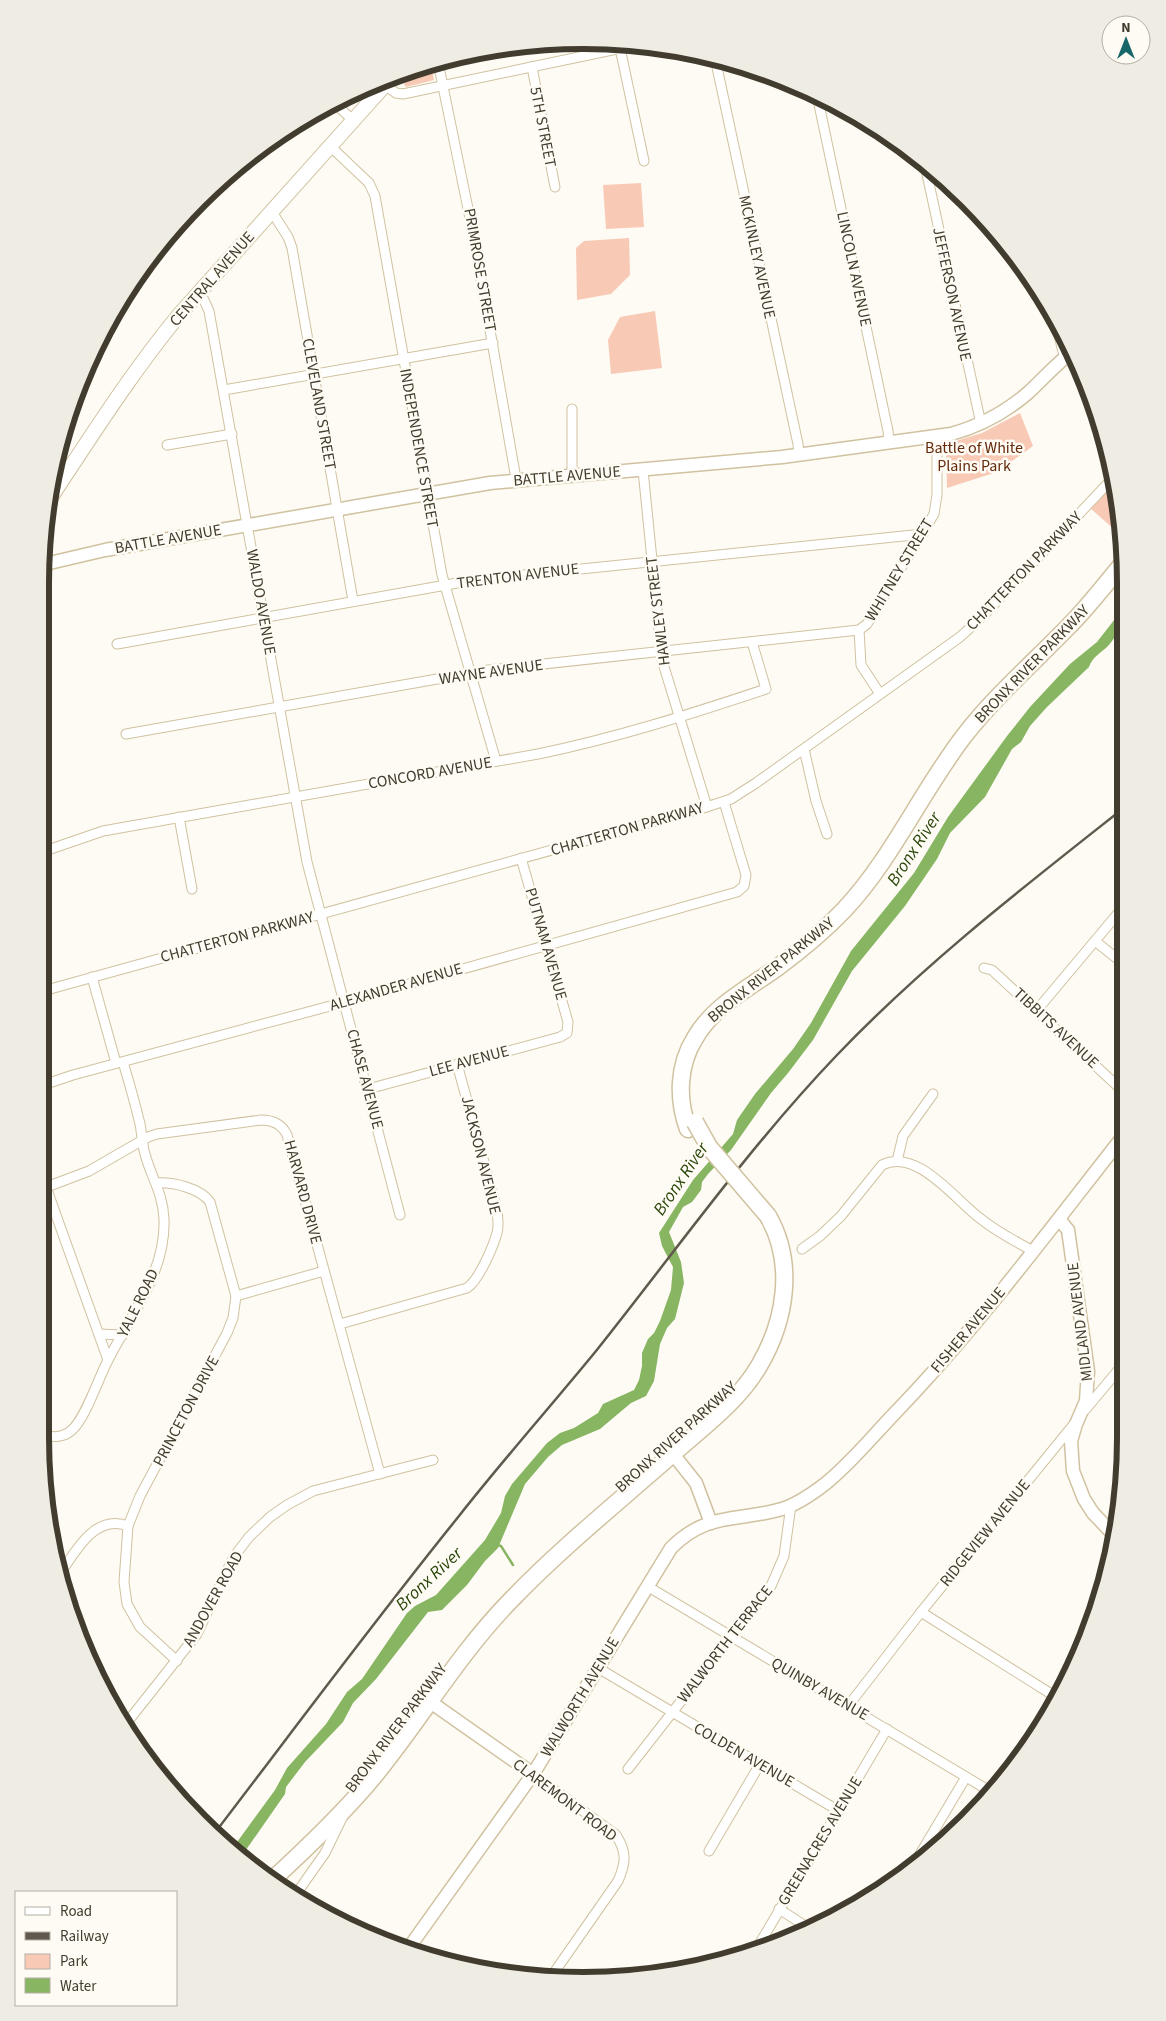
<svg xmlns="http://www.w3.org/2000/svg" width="1166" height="2021" font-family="'Source Sans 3',sans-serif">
<rect width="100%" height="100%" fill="#fefbf4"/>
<!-- green -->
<g fill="#f8cab6">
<polygon points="431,64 434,80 406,87 404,84 417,69"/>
<polygon points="641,183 644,227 606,229 603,185"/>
<polygon points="629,238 630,275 611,294 577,300 576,248 584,241"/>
<polygon points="655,311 662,368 611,374 608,340 620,317"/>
<polygon points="1020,413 1033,446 997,472 947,488 946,444 982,433"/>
<polygon points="1112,484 1123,537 1090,508"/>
</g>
<!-- water -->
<path fill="#87b562" d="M1125 606C1125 622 1119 633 1108 646 1101 653 1092 657 1089 667L1047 707 1030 726 1021 742 1012 749 985 797 950 833 937 859 905 906 852 971 813 1040 788 1073 771 1093 731 1150 708 1174 702 1182 701 1190 692 1202 683 1207 669 1232 681 1262 684 1283 675 1319 667 1328 660 1344 654 1381 646 1396 631 1403 600 1429 562 1445 548 1457 525 1484 498 1548 485 1561 467 1585 442 1610 428 1612 376 1679 353 1703 343 1722 305 1762 286 1787 285 1794 241 1857 232 1849 275 1790 287 1768 326 1724 347 1692 362 1679 407 1613 415 1606 436 1595 485 1540 501 1513 505 1496 512 1484 547 1443 560 1433 574 1428 598 1413 603 1404 634 1390 639 1380 642 1366V1353L648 1339 654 1333 660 1321 671 1290 673 1267 662 1246 659 1233 693 1180 733 1134 737 1120 755 1094 793 1049 811 1023 851 951 914 873 948 817 1007 736 1030 707 1070 664 1097 642Z"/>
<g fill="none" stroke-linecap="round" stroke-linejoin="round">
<!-- stream -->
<polyline stroke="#87b562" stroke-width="2.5" points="497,1545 501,1546 513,1565"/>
<!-- street casing -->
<g stroke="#d0c2a0" stroke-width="11">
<g id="street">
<polyline points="620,48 644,161"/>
<polyline points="587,55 594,41"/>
<polyline points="715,58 798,444 799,455"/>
<polyline points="438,62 473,233 516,479"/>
<polyline points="532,67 555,187"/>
<polyline points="385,85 396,93 403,94 636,45"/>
<polyline points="817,95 888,431 889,443"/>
<polyline points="334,103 353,120"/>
<polyline points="330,146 369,183 375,196 442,575 496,761"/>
<polyline points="925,165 981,424"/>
<polyline points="272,212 288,237 292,248 353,601"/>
<polyline points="198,294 204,300 209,311 307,862 400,1215"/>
<polyline points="1055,317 1062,348 1065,357"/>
<polyline points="224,390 493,343"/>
<polyline points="572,409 572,475"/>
<polyline points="167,445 232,434"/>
<polyline points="643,470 662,660 707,807"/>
<polyline points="859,630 861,665 880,694"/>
<polyline points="117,644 474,580 923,534"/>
<polyline points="126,734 488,670 859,630 867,624 934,514 937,495 937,437"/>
<polyline points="804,749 816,801 827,834"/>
<polyline points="179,817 192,889"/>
<path d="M42 852 103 831 538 754C616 738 691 714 766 689L752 642"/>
<polyline points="1095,941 1125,965"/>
<polyline points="984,968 992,970 1125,1093"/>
<polyline points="92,977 116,1063"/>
<polyline points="43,991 700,809 731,799 756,783 960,637 982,617 1111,480"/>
<polyline points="1037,1010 1125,905"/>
<polyline points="43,1085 73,1075 345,1002 737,892 744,886 746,875 724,802"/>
<polyline points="368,1089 560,1037 567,1033 568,1022 521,858"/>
<polyline points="897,1161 903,1136 933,1094"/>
<path d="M156 1183C173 1182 200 1188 210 1202L236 1296 233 1318 227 1333 140 1496 128 1526 124 1582 127 1604 140 1627 177 1661"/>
<polyline points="46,1187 108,1360"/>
<path d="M44 1188 89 1171 148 1137 157 1134 261 1120C273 1120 282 1124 287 1135L380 1474"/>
<path d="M802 1249 820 1236 841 1216 882 1165C917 1147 956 1201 981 1219 997 1232 1015 1241 1033 1251"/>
<polyline points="236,1296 324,1271"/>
<path d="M340 1324 467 1288C479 1280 493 1247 497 1233 499 1224 498 1215 496 1206L457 1064"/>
<polyline points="99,1334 123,1335"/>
<polyline points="1085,1410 1125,1362"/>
<path d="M44 1435C54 1438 65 1437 73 1429 86 1416 98 1380 107 1362 130 1316 166 1273 164 1219 163 1193 151 1177 145 1154 142 1144 142 1134 140 1124 135 1103 129 1082 123 1062"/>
<path d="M60 1574C75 1552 95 1513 128 1526"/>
<polyline points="647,1586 993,1793"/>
<polyline points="921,1612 1056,1697"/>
<polyline points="598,1668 839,1811"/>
<polyline points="848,1706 921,1612 1074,1424"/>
<polyline points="125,1725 197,1634 233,1558 249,1537 270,1517 287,1505 313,1491 433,1460"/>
<polyline points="628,1769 771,1586 784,1556 791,1505"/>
<path d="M533 1774 616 1835C627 1852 626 1863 618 1881L551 1977"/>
<polyline points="709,1851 760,1764"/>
<polyline points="910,1871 966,1777"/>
<polyline points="294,1897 325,1853 342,1818"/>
<polyline points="779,1909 810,1929"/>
<polyline points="754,1953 887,1729"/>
</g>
</g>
<!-- secondary casing -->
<g stroke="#d0c2a0" stroke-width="15">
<g id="secondary">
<path d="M41 565 105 550 490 483 782 457 951 434C980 426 1006 412 1029 392 1043 379 1056 364 1072 352"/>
<polyline points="1059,1219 1068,1230 1088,1371 1086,1401 1076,1424 1071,1441 1073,1471 1084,1499 1093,1513 1113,1534"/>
<polyline points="673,1454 696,1483 711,1523"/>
<polyline points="429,1701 533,1774"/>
<path d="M408 1949 533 1774 671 1548C708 1511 738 1522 782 1509 798 1504 812 1494 825 1484 850 1464 872 1437 894 1414 978 1327 1050 1229 1125 1134"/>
</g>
</g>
<!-- primary casing -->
<g stroke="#d0c2a0" stroke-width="16">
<path id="primary" d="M51 497C92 435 132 372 179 315L393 76"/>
</g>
<!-- highway casing -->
<g stroke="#d0c2a0" stroke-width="19">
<g id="highway">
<path d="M688 1129C677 1099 678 1065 695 1038 713 1006 749 988 778 967 801 950 824 931 844 910 892 859 921 792 964 736 995 696 1033 663 1068 627 1089 606 1106 583 1125 561"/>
<path d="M271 1881C307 1848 344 1813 375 1775 422 1717 459 1653 512 1599 563 1546 622 1499 677 1450 707 1424 739 1400 759 1366 786 1320 795 1263 768 1216"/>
</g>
</g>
<!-- street -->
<use href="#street" stroke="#fff" stroke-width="9"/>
<!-- secondary -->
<use href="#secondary" stroke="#fff" stroke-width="12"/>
<!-- primary -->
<use href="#primary" stroke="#fff" stroke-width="14"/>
<!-- highway -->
<use href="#highway" stroke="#fff" stroke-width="16"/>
<!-- rail -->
<path stroke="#5f5a4d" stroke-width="2.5" d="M214 1834C295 1728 375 1620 459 1516 503 1460 551 1406 596 1351 675 1252 749 1147 837 1055 925 963 1025 886 1125 807"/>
<!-- highway-bridge casing -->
<g stroke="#d0c2a0" stroke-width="19" stroke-linecap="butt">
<polyline id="highway-bridge" points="695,1122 709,1147 768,1216"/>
</g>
<!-- highway-bridge -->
<use href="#highway-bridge" stroke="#fff" stroke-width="16"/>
</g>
<g text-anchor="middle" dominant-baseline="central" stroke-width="5" stroke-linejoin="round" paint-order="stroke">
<!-- street labels -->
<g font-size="16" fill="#423c2e" stroke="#fefbf4">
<text transform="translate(543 127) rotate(79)">5TH STREET</text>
<text transform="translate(757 257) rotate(78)">MCKINLEY AVENUE</text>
<text transform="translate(854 269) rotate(78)">LINCOLN AVENUE</text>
<text transform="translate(480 270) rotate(80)">PRIMROSE STREET</text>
<text transform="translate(212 279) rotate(-49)">CENTRAL AVENUE</text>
<text transform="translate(952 294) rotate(78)">JEFFERSON AVENUE</text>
<text transform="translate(319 404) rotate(80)">CLEVELAND STREET</text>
<text transform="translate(419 448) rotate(80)">INDEPENDENCE STREET</text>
<text transform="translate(567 476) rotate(-5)">BATTLE AVENUE</text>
<text transform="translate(168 539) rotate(-10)">BATTLE AVENUE</text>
<text transform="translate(899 570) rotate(-59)">WHITNEY STREET</text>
<text transform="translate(1024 571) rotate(-46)">CHATTERTON PARKWAY</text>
<text transform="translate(518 576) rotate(-7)">TRENTON AVENUE</text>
<text transform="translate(261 602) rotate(80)">WALDO AVENUE</text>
<text transform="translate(658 611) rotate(-97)">HAWLEY STREET</text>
<text transform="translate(1032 664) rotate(-46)">BRONX RIVER PARKWAY</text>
<text transform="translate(491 672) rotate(-8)">WAYNE AVENUE</text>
<text transform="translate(430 773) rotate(-10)">CONCORD AVENUE</text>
<text transform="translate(627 829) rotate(-16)">CHATTERTON PARKWAY</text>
<text transform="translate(237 937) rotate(-15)">CHATTERTON PARKWAY</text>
<text transform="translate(546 944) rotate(74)">PUTNAM AVENUE</text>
<text transform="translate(771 970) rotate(-39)">BRONX RIVER PARKWAY</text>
<text transform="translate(396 987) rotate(-16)">ALEXANDER AVENUE</text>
<text transform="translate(1056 1028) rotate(43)">TIBBITS AVENUE</text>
<text transform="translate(469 1061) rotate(-15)">LEE AVENUE</text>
<text transform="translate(365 1079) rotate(75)">CHASE AVENUE</text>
<text transform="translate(481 1155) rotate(76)">JACKSON AVENUE</text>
<text transform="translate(303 1192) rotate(75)">HARVARD DRIVE</text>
<text transform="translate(138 1303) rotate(-64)">YALE ROAD</text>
<text transform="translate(1080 1322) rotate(-97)">MIDLAND AVENUE</text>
<text transform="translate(968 1330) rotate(-50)">FISHER AVENUE</text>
<text transform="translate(186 1411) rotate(-62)">PRINCETON DRIVE</text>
<text transform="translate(676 1437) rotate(-42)">BRONX RIVER PARKWAY</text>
<text transform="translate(985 1533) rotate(-51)">RIDGEVIEW AVENUE</text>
<text transform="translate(213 1599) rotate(-61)">ANDOVER ROAD</text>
<text transform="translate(725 1644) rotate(-52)">WALWORTH TERRACE</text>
<text transform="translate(820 1689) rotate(30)">QUINBY AVENUE</text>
<text transform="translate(580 1697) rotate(-59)">WALWORTH AVENUE</text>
<text transform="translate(396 1728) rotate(-53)">BRONX RIVER PARKWAY</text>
<text transform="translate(744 1755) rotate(30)">COLDEN AVENUE</text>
<text transform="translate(565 1800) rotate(37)">CLAREMONT ROAD</text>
<text transform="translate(820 1841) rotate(-59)">GREENACRES AVENUE</text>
</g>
<!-- park labels -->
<g font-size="16" fill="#632a0c" stroke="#fefbf4">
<text x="974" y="448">Battle of White<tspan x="974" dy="18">Plains Park</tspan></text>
</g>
<!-- water labels -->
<g font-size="18" font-style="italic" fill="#294609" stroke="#fefbf4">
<text transform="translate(914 849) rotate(-57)">Bronx River</text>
<text transform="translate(681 1179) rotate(-56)">Bronx River</text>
<text transform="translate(429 1579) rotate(-43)">Bronx River</text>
</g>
</g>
<!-- crop -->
<path d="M0 0H1166V2021H0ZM583 49H583A534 534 0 0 1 1117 583V1438A534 534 0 0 1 583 1972H583A534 534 0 0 1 49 1438V583A534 534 0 0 1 583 49Z" fill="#efece4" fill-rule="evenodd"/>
<path fill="none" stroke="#423c2e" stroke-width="6" d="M583 49H583A534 534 0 0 1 1117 583V1438A534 534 0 0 1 583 1972H583A534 534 0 0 1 49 1438V583A534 534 0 0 1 583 49Z"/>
<!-- legend -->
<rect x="15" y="1891" width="162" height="115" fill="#fefbf4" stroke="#b3afa5"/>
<rect x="25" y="1907" width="25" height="8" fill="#ffffff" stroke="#b3afa5"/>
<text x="60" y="1916" font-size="15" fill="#423c2e">Road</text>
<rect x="25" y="1932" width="25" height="8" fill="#5f5a4d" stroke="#b3afa5"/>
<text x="60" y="1941" font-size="15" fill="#423c2e">Railway</text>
<rect x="25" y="1954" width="25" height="15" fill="#f8cab6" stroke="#b3afa5"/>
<text x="60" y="1966" font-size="15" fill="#423c2e">Park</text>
<rect x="25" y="1978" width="25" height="15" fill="#87b562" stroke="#b3afa5"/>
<text x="60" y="1991" font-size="15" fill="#423c2e">Water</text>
<!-- north arrow -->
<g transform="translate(1126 40)"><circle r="24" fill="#fefbf4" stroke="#b3afa5"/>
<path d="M0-4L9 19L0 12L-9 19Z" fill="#176669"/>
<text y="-8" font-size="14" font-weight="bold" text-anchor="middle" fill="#423c2e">N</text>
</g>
</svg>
